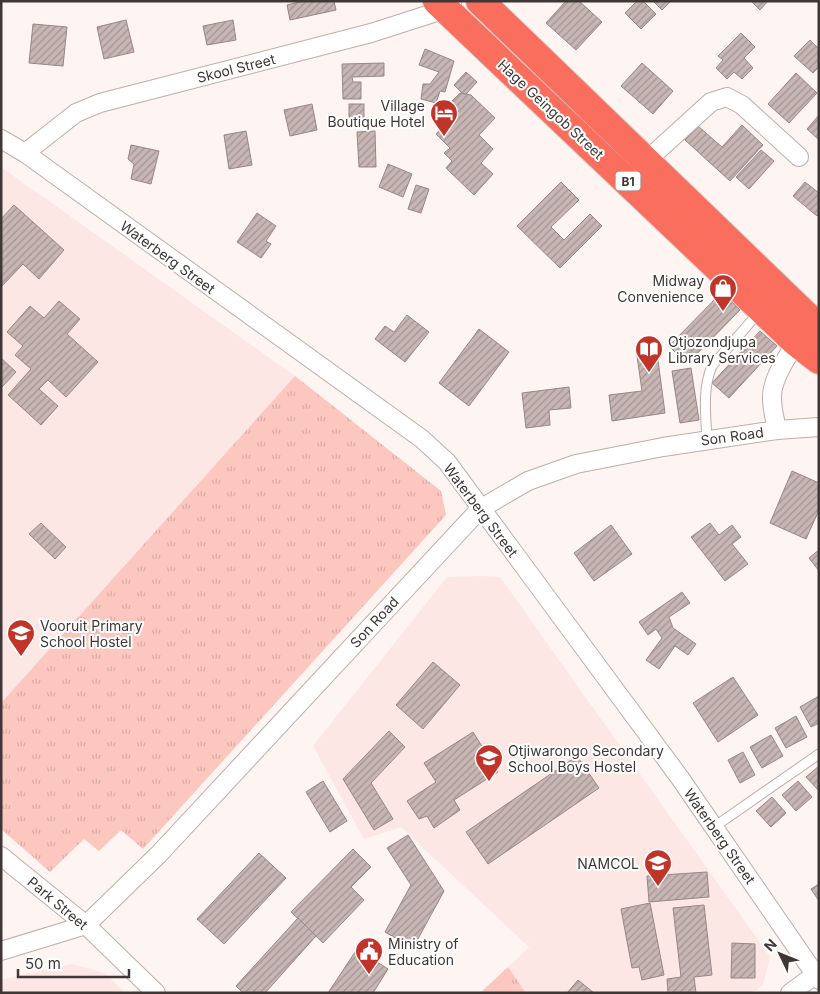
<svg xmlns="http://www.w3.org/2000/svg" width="820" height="994" font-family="Inter,sans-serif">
<defs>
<pattern id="grass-tufts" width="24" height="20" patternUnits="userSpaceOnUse" patternTransform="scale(1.25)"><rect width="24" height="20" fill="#fcc7bf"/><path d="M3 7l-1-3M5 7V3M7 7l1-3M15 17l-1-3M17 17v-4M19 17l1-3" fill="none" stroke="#d9aca5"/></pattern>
<pattern id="building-hatch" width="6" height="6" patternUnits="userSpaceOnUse" patternTransform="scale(1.25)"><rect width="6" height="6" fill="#c7b6b3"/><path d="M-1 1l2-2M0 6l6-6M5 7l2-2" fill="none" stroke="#a39592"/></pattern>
</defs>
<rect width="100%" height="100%" fill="#fef4f2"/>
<!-- built -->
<g fill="#fce7e4">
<polygon points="1,167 295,376 1,703"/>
<polygon points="480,576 500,577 770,957 763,985 753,993 526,993 508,967 539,938 529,947 401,827 364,839 313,746 447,577"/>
<polygon points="71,964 105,973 125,993 1,993 1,980"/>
</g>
<!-- grass -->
<g fill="url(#grass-tufts)">
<polygon points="295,376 441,491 446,515 143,849 121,830 99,851 84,839 50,872 1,829 1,703"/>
<polygon points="508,967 526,993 480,993"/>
</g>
<!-- building -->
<g fill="url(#building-hatch)" stroke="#978785">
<polygon points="304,1 334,1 336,10 290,20 287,5"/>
<polygon points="566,1 579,1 602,22 576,50 546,23"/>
<polygon points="637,1 643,1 656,14 641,29 625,13"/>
<polygon points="653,1 671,1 662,10"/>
<polygon points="751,1 768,1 760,10"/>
<polygon points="126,20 134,52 104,59 97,27"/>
<polygon points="233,20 236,40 207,45 203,26"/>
<polygon points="33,24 67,27 63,66 29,63"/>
<polygon points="741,33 755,47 744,58 753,68 742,79 734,72 727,79 716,68 723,60 718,56"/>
<polygon points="810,40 819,49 819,67 813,73 794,56"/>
<polygon points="425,49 454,61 445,92 440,91 436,103 421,99 423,84 430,84 439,72 419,65"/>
<polygon points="384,63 384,76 352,77 353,82 361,82 361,99 343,99 342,64"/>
<polygon points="642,63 673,91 653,114 621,86"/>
<polygon points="466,72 477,82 466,94 463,94 454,85"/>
<polygon points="796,73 817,93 789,123 768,104"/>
<polygon points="460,93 471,95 495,118 479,135 493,149 481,163 493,174 474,195 446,168 452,161 444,153 450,148 436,134 456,113 448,105"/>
<polygon points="312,104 317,130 290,136 284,110"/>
<rect x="349" y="104" width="15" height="21"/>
<polygon points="819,115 819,140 807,129"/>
<polygon points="742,125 763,145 730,181 685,140 698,126 722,147"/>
<polygon points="246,131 252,165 229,169 224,135"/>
<polygon points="375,131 376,167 359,167 357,132"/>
<polygon points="131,145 159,151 151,184 131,179 134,164 128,159"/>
<polygon points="761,150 774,161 749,189 736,177"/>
<polygon points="388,164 412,174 403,197 379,187"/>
<polygon points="561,182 579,200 551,227 564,240 590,214 602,226 560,268 517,226"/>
<polygon points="805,182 819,193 819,213 817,216 793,196"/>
<polygon points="416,185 429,189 421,213 408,209"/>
<polygon points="14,205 64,250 39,279 23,264 1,287 1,219"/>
<polygon points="257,213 276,226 266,241 271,244 261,258 237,242"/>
<polygon points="722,292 740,310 687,364 669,346"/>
<polygon points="59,301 80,319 67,334 98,362 66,397 48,380 39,389 58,406 41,425 8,395 31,369 15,355 23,346 7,332 30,306 44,318"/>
<polygon points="407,315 429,332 405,362 375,339 385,326 394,332"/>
<polygon points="479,329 509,352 469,406 439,383"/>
<polygon points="760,331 777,346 729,398 712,383"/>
<polygon points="657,353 665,413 612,421 609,395 642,391 637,356"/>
<polygon points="1,358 16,372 1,388"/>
<polygon points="691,368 699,420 680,423 672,371"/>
<polygon points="569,387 571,408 549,410 550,425 526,428 522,393"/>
<polygon points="792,471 819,483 819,510 806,539 770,523"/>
<polygon points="41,523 66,547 55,559 29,534"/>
<polygon points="710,523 719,535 732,525 741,537 732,544 748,564 725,581 691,537"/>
<polygon points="611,525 632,554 594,581 574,553"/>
<polygon points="819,550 819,571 809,558"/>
<polygon points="682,592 690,603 669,617 673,628 696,644 688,655 675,646 659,669 646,660 662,638 656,629 648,635 639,622"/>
<polygon points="433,662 460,685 423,729 396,705"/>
<polygon points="733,677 758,715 718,742 693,703"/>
<polygon points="819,696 819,723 811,727 800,707"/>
<polygon points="796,716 807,737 786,748 775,728"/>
<polygon points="389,731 405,747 371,783 393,819 374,830 343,779"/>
<polygon points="473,732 498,772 454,800 460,810 434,828 427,816 419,819 407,801 436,782 424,763"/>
<polygon points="771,735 783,756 762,768 750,747"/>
<polygon points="743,752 755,775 740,783 728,760"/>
<polygon points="577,756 599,788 488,864 466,832"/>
<polygon points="819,766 819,791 806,777"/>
<polygon points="323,781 347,821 330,832 306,792"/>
<polygon points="798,781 812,797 796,811 782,795"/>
<polygon points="772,797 786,813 771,827 756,811"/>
<polygon points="408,835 444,891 413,948 385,932 411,885 387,848"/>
<polygon points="353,849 371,867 351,887 364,900 323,943 291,912"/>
<polygon points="259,853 286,878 224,944 197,919"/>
<polygon points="707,872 709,897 649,902 647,876"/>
<polygon points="819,884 819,901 811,889"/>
<polygon points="650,903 664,975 642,980 639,967 632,968 621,909"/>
<polygon points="704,905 712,975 694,977 696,993 668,993 667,979 681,977 673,908"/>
<polygon points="298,918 316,936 265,993 243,993 236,986"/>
<polygon points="732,943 755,944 755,978 731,978"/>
<polygon points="357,949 388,969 373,993 328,993"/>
<polygon points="578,980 594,993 567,993"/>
</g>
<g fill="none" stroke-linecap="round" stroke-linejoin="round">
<!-- lane casing -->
<g stroke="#beadab" stroke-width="11">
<g id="lane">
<path d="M707 440C706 416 702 389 712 366L760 311"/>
<polyline points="714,827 819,754"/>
</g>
</g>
<!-- street casing -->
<g stroke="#beadab" stroke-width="20">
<g id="street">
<polyline points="1,139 25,153 422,439 447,462 680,778 819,980"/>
<polyline points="25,153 76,113 100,103 371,33 446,9 452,4"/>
<polyline points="645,162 711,102 727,97 742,105 799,157"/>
<path d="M777 430C775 420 772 409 772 398 771 379 791 349 803 335"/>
<polyline points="1,856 86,925 156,993"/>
<polyline points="1,951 86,925 159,854 480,509 528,481 576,464 663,447 777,430 819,427"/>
<polyline points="790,993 819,972"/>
</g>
</g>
<!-- highway casing -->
<g stroke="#d5d3d3" stroke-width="30">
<g id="highway">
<polyline points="437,1 797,343 819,360"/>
<polyline points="480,1 819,328"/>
</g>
</g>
<!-- lane -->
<use href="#lane" stroke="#fff" stroke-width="9"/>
<!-- street -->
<use href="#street" stroke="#fff" stroke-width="18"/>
<!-- highway -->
<use href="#highway" stroke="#fa6e5e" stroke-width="28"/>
</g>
<!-- icons -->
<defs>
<g id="hotel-pin" transform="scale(1.4375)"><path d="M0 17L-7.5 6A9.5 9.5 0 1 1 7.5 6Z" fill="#c1342a" stroke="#fff"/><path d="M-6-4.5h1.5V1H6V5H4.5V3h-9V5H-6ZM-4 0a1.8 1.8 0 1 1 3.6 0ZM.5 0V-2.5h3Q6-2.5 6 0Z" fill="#fff"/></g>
<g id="shop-pin" transform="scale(1.4375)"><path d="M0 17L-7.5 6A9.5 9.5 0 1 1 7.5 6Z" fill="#c1342a" stroke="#fff"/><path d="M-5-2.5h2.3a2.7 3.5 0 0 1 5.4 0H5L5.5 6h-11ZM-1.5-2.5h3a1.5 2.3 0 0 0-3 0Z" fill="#fff"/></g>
<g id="library-pin" transform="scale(1.4375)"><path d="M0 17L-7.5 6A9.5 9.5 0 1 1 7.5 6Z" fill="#c1342a" stroke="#fff"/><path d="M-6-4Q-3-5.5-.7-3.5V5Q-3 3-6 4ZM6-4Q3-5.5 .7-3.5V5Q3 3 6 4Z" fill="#fff"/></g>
<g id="school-pin" transform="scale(1.4375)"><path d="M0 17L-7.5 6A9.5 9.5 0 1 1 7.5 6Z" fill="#c1342a" stroke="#fff"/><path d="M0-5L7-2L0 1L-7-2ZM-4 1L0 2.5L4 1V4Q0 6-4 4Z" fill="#fff"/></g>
<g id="civic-pin" transform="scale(1.4375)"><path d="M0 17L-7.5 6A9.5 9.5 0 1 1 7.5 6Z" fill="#c1342a" stroke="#fff"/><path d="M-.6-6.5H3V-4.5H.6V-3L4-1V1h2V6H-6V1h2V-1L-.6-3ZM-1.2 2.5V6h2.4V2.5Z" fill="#fff"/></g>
</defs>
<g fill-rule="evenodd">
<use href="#hotel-pin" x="444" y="113"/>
<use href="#shop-pin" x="723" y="288"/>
<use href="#library-pin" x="649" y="349"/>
<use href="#school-pin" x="21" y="633"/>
<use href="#school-pin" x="489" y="758"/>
<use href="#school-pin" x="658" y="863"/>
<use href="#civic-pin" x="369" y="951"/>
</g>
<g text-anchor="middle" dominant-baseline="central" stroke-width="4" stroke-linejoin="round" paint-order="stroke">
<!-- shield labels -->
<rect fill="#fff" stroke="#787372" stroke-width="1" x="615.5" y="171.5" width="25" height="19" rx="4"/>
<g font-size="12" font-weight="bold" fill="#3e3736">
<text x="628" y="181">B1</text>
</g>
<!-- street labels -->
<g font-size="14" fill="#3e3736" stroke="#fff">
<text transform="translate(236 68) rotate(-14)">Skool Street</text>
<text transform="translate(551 109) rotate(43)">Hage Geingob Street</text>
<text transform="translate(168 257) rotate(36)">Waterberg Street</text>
<text transform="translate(732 436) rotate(-8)">Son Road</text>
<text transform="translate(481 510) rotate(53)">Waterberg Street</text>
<text transform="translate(374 622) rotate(-47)">Son Road</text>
<text transform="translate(720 836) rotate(55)">Waterberg Street</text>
<text transform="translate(58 903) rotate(40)">Park Street</text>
</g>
<!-- poi labels -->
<g font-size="14" fill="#3e3736" stroke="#fff" text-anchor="start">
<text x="425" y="105" text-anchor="end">Village<tspan x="425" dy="16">Boutique Hotel</tspan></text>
<text x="704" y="280" text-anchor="end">Midway<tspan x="704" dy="16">Convenience</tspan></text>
<text x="668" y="341">Otjozondjupa<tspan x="668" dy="16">Library Services</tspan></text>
<text x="40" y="625">Vooruit Primary<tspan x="40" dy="16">School Hostel</tspan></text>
<text x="508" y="750">Otjiwarongo Secondary<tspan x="508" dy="16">School Boys Hostel</tspan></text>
<text x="639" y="863" text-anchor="end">NAMCOL</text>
<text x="388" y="943">Ministry of<tspan x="388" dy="16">Education</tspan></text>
</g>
</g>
<!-- border -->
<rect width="820" height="994" fill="none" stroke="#3e3736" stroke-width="5"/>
<!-- north arrow -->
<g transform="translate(780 954) rotate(313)" stroke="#ffffff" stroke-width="4" paint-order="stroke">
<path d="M0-4L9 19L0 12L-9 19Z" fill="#3e3736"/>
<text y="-8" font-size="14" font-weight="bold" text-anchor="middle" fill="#3e3736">N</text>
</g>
<!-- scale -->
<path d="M18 969v8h111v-8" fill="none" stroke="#3e3736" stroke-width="2.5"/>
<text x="25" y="969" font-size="15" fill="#3e3736" stroke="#ffffff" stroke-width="4" paint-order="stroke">50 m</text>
</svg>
